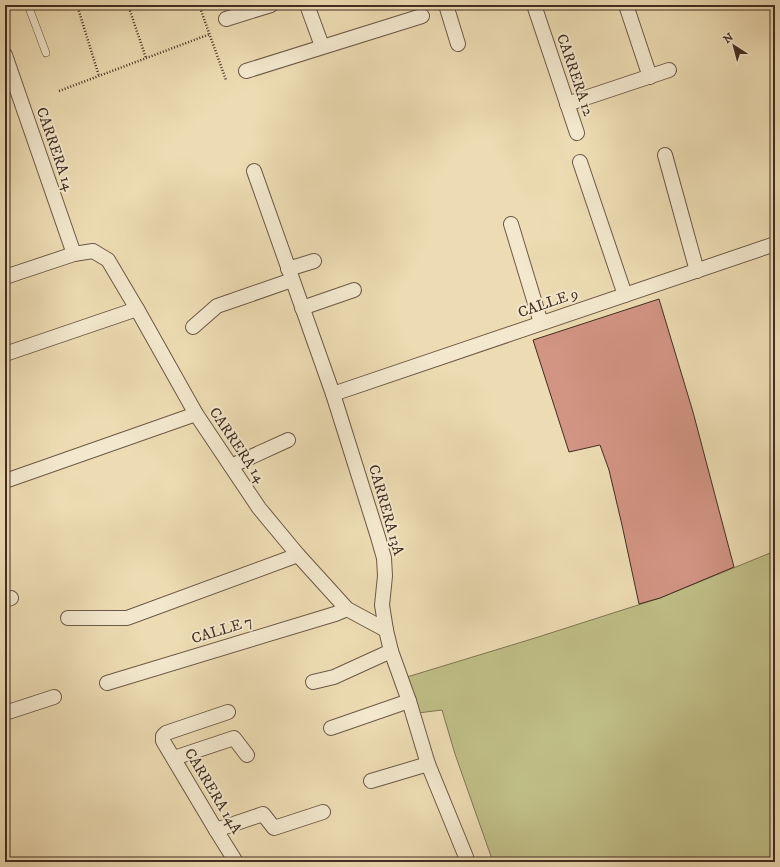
<svg xmlns="http://www.w3.org/2000/svg" width="780" height="867" font-family="'IM FELL DW Pica',serif">
<rect width="100%" height="100%" fill="#eddcb3"/>
<filter id="stains"><feTurbulence type="fractalNoise" baseFrequency=".005" numOctaves="4"/><feColorMatrix values="0 0 0 0 .2 0 0 0 0 .09 0 0 0 0 .02 0 0 0 .5 -.17"/></filter>
<radialGradient id="worn" r=".72"><stop offset=".6" stop-color="#630" stop-opacity="0"/><stop offset="1" stop-color="#630" stop-opacity=".3"/></radialGradient>
<!-- green -->
<polygon fill="#c0be87" stroke="#817654" points="775,551 775,862 493,862 455,754 442,710 418,713 407,677 535,638 660,598"/>
<!-- building -->
<polygon fill="#d29483" stroke="#422d21" points="659,299 693,412 734,567 660,598 639,604 622,525 609,470 600,445 569,452 533,340"/>
<g fill="none" stroke-linecap="round" stroke-linejoin="round">
<!-- lane casing -->
<g stroke="#6d5946" stroke-width="8">
<polyline id="lane" points="28,5 46,53"/>
</g>
<!-- street casing -->
<g stroke="#6d5946" stroke-width="16">
<g id="street">
<polyline points="307,5 322,46"/>
<polyline points="446,5 458,44"/>
<polyline points="534,5 577,133"/>
<polyline points="626,5 650,77"/>
<polyline points="226,19 271,5"/>
<polyline points="5,55 74,254"/>
<polyline points="246,71 422,16"/>
<polyline points="567,104 669,70"/>
<polyline points="665,155 697,271"/>
<polyline points="580,162 625,295"/>
<polyline points="254,171 333,394 378,537 384,558 385,576 382,605 386,630 391,651 409,701 428,764 466,857 465,862"/>
<polyline points="511,224 541,323"/>
<polyline points="288,269 314,261"/>
<polyline points="5,277 74,254 93,251 108,260 137,309 196,414 259,508 298,555 347,609 386,630"/>
<polyline points="302,308 354,290"/>
<polyline points="193,327 217,306 292,280"/>
<polyline points="5,354 137,309"/>
<polyline points="333,394 775,244"/>
<polyline points="231,466 288,440"/>
<polyline points="8,480 196,414"/>
<polyline points="5,600 11,598"/>
<polyline points="68,618 127,618 298,555"/>
<polyline points="313,682 334,677 391,651"/>
<polyline points="107,683 335,614 347,609"/>
<polyline points="228,712 166,733 163,736 163,741 216,830 236,862"/>
<polyline points="5,713 54,697"/>
<polyline points="331,728 409,701"/>
<polyline points="174,758 234,738 247,755"/>
<polyline points="371,781 428,764"/>
<polyline points="216,830 263,814 274,828 323,812"/>
</g>
</g>
<!-- path -->
<g stroke="#422d21" stroke-width="2.5" stroke-dasharray="1 2" stroke-linecap="butt">
<polyline points="77,5 99,76"/>
<polyline points="128,5 146,58"/>
<polyline points="199,5 226,80"/>
<polyline points="59,91 210,34"/>
</g>
<!-- lane -->
<use href="#lane" stroke="#f3e8ce" stroke-width="7"/>
<!-- street -->
<use href="#street" stroke="#f3e8ce" stroke-width="14"/>
</g>
<g text-anchor="middle" dominant-baseline="central" stroke-width="4" stroke-linejoin="round" paint-order="stroke">
<!-- street labels -->
<g font-size="15" fill="#422d21" stroke="#f3e8ce">
<text transform="translate(575 75) rotate(71)">CARRERA 12</text>
<text transform="translate(55 149) rotate(71)">CARRERA 14</text>
<text transform="translate(548 303) rotate(-19)">CALLE 9</text>
<text transform="translate(237 445) rotate(56)">CARRERA 14</text>
<text transform="translate(386 510) rotate(74)">CARRERA 13A</text>
<text transform="translate(222 630) rotate(-17)">CALLE 7</text>
<text transform="translate(213 791) rotate(59)">CARRERA 14A</text>
</g>
</g>
<!-- margin -->
<rect width="780" height="867" fill="none" stroke="#eddcb3" stroke-width="20"/>
<rect x="6" y="6" width="768" height="855" fill="none" stroke="#422d21" stroke-width="2"/>
<rect x="10" y="10" width="760" height="847" fill="none" stroke="#422d21"/>
<!-- north arrow -->
<g transform="translate(734 46) rotate(324)" stroke="#f3e8ce" stroke-width="3" paint-order="stroke">
<path d="M0-3L7 15L0 10L-7 15Z" fill="#422d21"/>
<text y="-6" font-size="11" font-weight="bold" text-anchor="middle" fill="#422d21">N</text>
</g>
<rect width="100%" height="100%" filter="url(#stains)"/>
<rect width="100%" height="100%" fill="url(#worn)"/>
</svg>
